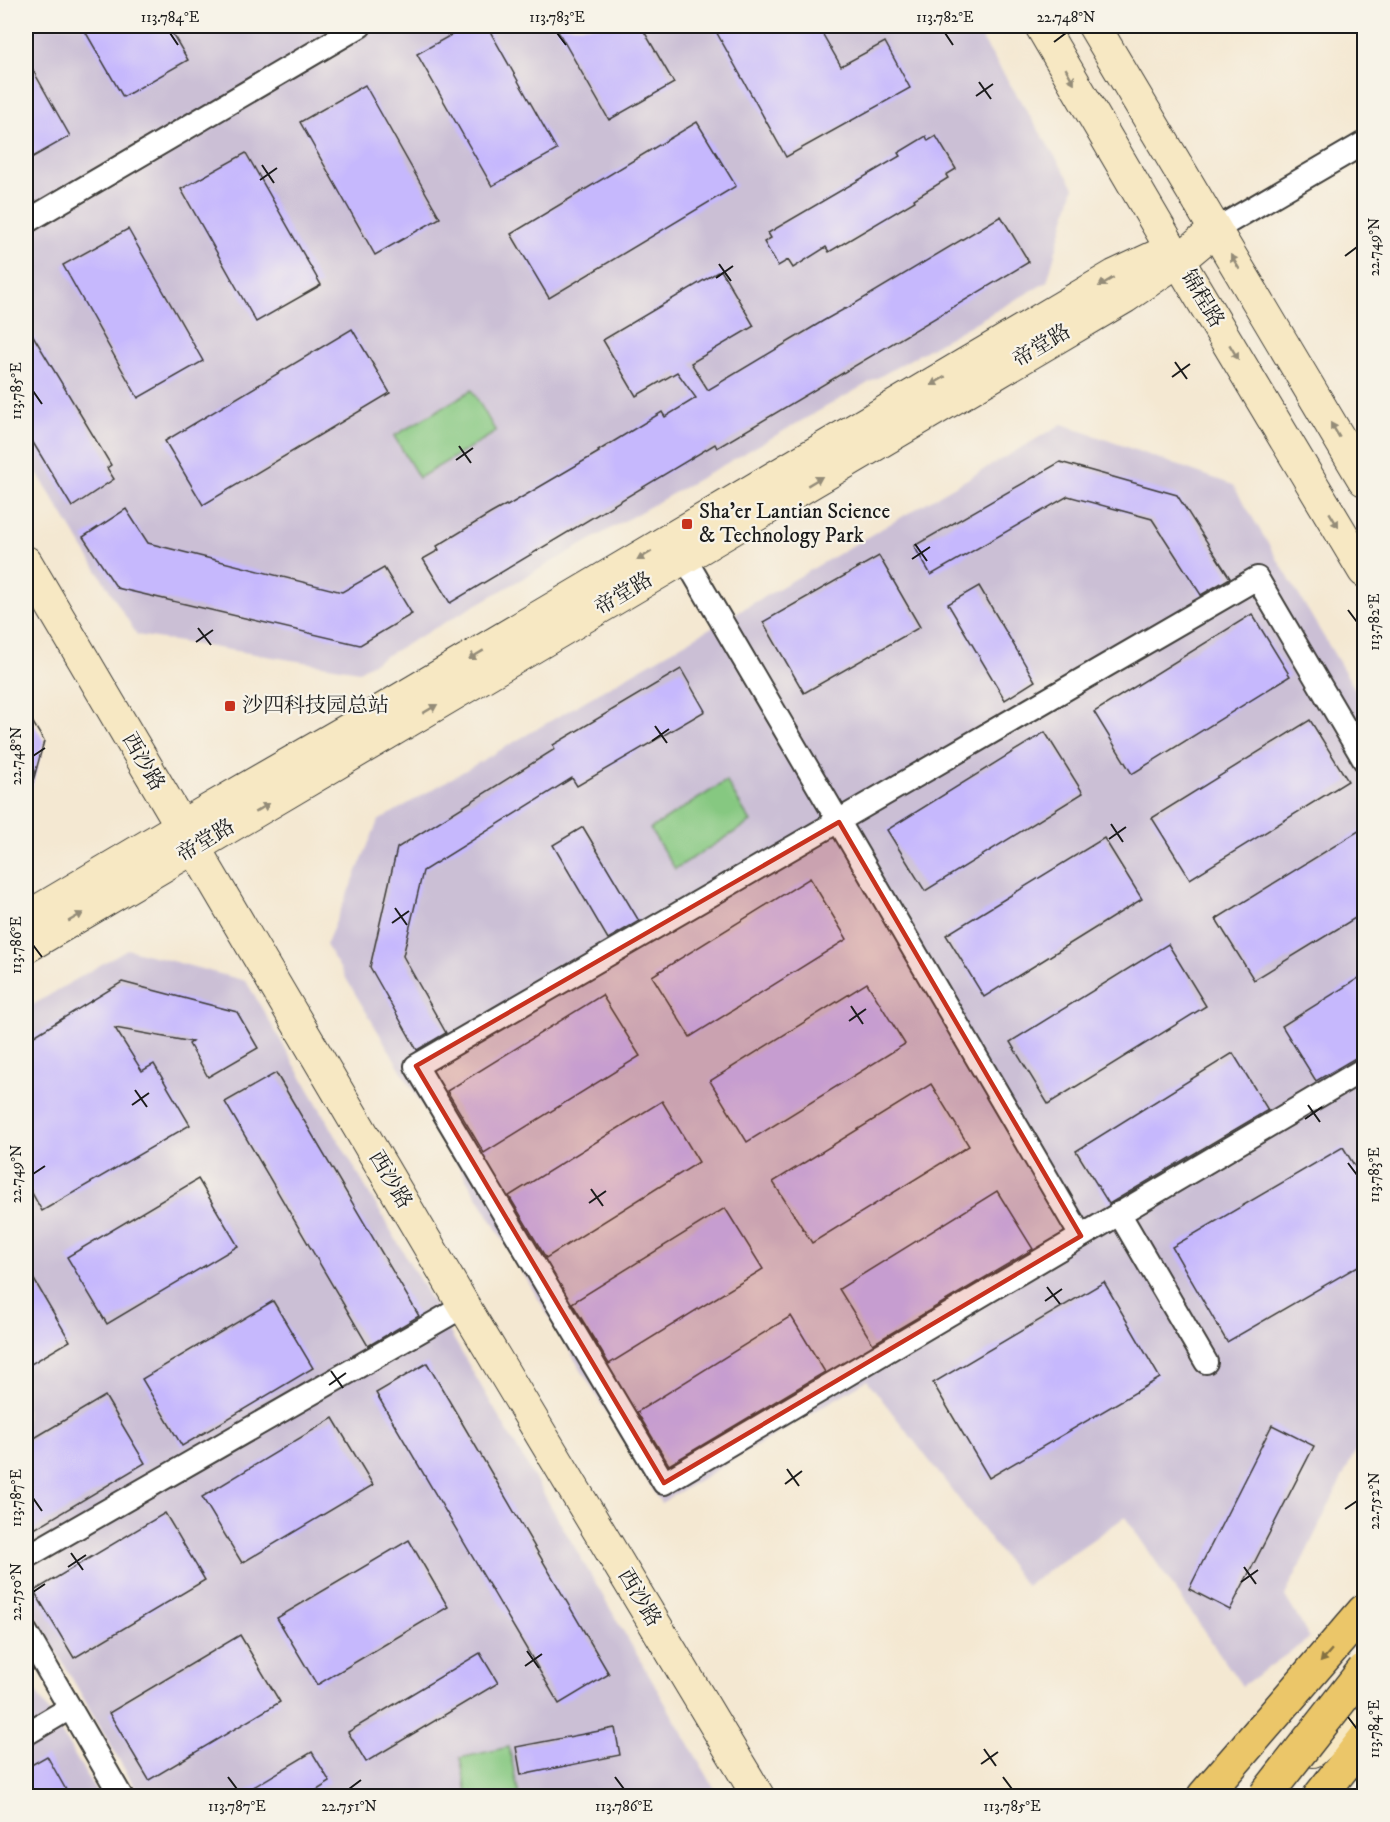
<svg xmlns="http://www.w3.org/2000/svg" width="1390" height="1822" font-family="'IM FELL DW Pica','Noto Serif SC',serif">
<rect width="100%" height="100%" fill="#f7f3e8"/>
<filter id="ink" filterUnits="userSpaceOnUse"><feTurbulence type="fractalNoise" baseFrequency=".0167" numOctaves="2"/><feDisplacementMap in="SourceGraphic" scale="12" xChannelSelector="R" yChannelSelector="G"/><feConvolveMatrix kernelMatrix="1 2 1 2 8 2 1 2 1" color-interpolation-filters="sRGB"/></filter>
<filter id="wash" filterUnits="userSpaceOnUse"><feTurbulence type="fractalNoise" baseFrequency=".008" numOctaves="4" result="noise"/><feDisplacementMap in="SourceGraphic" scale="24" xChannelSelector="R" yChannelSelector="G"/><feGaussianBlur stdDeviation="1.35" result="paint"/><feColorMatrix in="noise" values="0 0 0 0 0 0 0 0 0 0 0 0 0 0 0 0 0 1.4 0 .05"/><feComposite in="paint" operator="in"/></filter>
<g filter="url(#wash)">
<rect width="100%" height="100%" fill="#f4e8d2"/>
<!-- industrial -->
<g fill="#cbbfd5">
<polygon points="26,26 974,26 1074,187 1047,282 359,671 137,635 26,455"/>
<polygon points="1062,424 1233,485 1364,704 1364,1433 1285,1596 1310,1638 1242,1686 1125,1517 1026,1586 867,1380 661,1503 326,945 378,821"/>
<polygon points="127,949 246,981 719,1796 140,1796 26,1599 26,1009"/>
<polygon points="26,1674 99,1796 26,1796"/>
</g>
<!-- green -->
<g fill="#86c881" stroke="#51724e" stroke-width="1.5">
<polygon points="472,390 496,432 419,478 394,436"/>
<polygon points="726,781 751,822 675,869 650,829"/>
<polygon points="509,1747 519,1796 468,1796 460,1758"/>
</g>
<g id="blocks">
<!-- building -->
<g fill="#c6b8fd">
<polygon points="82,26 168,26 188,60 123,97"/>
<polygon points="467,26 487,26 557,150 492,186 417,54"/>
<polygon points="555,26 641,26 674,83 609,120"/>
<polygon points="713,26 818,26 841,66 885,42 910,88 786,157"/>
<polygon points="26,58 70,136 26,161"/>
<polygon points="365,85 440,218 375,255 300,122"/>
<polygon points="697,122 736,186 549,298 511,234"/>
<polygon points="926,136 928,141 936,136 956,169 946,175 948,178 914,199 915,201 829,252 826,247 793,268 788,260 778,266 764,242 771,238 768,233 900,156 898,153"/>
<polygon points="246,153 321,285 256,322 181,189"/>
<polygon points="1001,216 1029,262 717,448 715,444 450,603 423,559 439,550 437,546 490,514 506,505 507,506 599,452 598,451 662,412 665,417 696,398 677,372 636,396 603,340 721,270 754,326 691,363 708,390 823,321 846,308 846,309"/>
<polygon points="128,229 203,361 138,398 63,265"/>
<polygon points="26,324 111,465 107,468 114,479 72,507 26,431"/>
<polygon points="352,329 390,393 203,505 165,441"/>
<polygon points="1060,462 1177,495 1230,578 1201,595 1152,519 1068,496 931,575 914,546"/>
<polygon points="126,509 148,543 342,592 384,568 412,614 360,645 117,588 83,537"/>
<polygon points="879,556 920,627 804,693 763,622"/>
<polygon points="979,586 1035,681 1005,700 948,604"/>
<polygon points="1252,614 1290,676 1132,774 1094,712"/>
<polygon points="681,669 705,711 577,786 572,778 423,871 403,956 446,1033 417,1050 370,967 397,848 555,749 553,745"/>
<polygon points="26,711 44,741 31,789 26,789"/>
<polygon points="1310,720 1348,781 1190,879 1152,818"/>
<polygon points="1045,732 1083,793 925,891 887,830"/>
<polygon points="583,827 639,921 608,939 553,845"/>
<polygon points="1365,827 1365,912 1254,980 1216,919"/>
<polygon points="1104,838 1142,899 984,997 946,935"/>
<polygon points="810,878 847,939 690,1037 652,976"/>
<polygon points="1168,944 1206,1006 1048,1104 1010,1042"/>
<polygon points="1365,974 1365,1056 1357,1057 1316,1081 1282,1026"/>
<polygon points="122,982 237,1012 258,1048 208,1077 189,1044 192,1042 115,1028 142,1071 154,1064 190,1125 42,1211 26,1182 26,1041"/>
<polygon points="867,983 905,1044 747,1142 710,1081"/>
<polygon points="602,995 640,1056 484,1153 447,1091"/>
<polygon points="1233,1053 1268,1110 1109,1204 1076,1151"/>
<polygon points="276,1073 419,1316 368,1346 225,1102"/>
<polygon points="931,1084 969,1146 812,1243 773,1182"/>
<polygon points="662,1101 699,1162 546,1258 509,1196"/>
<polygon points="1343,1147 1365,1183 1365,1262 1227,1342 1172,1247"/>
<polygon points="198,1179 238,1246 107,1324 67,1257"/>
<polygon points="997,1191 1033,1249 873,1344 839,1289"/>
<polygon points="725,1208 763,1269 609,1364 572,1303"/>
<polygon points="26,1266 70,1341 26,1367"/>
<polygon points="1104,1282 1160,1378 989,1478 933,1383"/>
<polygon points="273,1301 313,1368 182,1446 142,1379"/>
<polygon points="791,1316 825,1372 669,1465 637,1412"/>
<polygon points="427,1363 609,1674 559,1704 376,1393"/>
<polygon points="105,1396 145,1463 26,1534 26,1443"/>
<polygon points="333,1418 373,1485 242,1563 202,1497"/>
<polygon points="1272,1425 1314,1446 1230,1610 1189,1589"/>
<polygon points="165,1513 205,1580 74,1658 34,1591"/>
<polygon points="409,1540 448,1607 317,1685 277,1618"/>
<polygon points="240,1635 280,1702 149,1780 109,1713"/>
<polygon points="480,1653 498,1683 366,1762 348,1732"/>
<polygon points="615,1728 620,1755 521,1775 516,1747"/>
<polygon points="312,1752 330,1782 306,1797 237,1797"/>
<polygon points="47,1756 70,1797 26,1797 26,1768"/>
</g>
</g>
</g>
<g filter="url(#ink)">
<use href="#blocks" fill-opacity="0" stroke="#3c3b37" stroke-width="1.5"/>
<g fill="none" stroke-linecap="round" stroke-linejoin="round">
<!-- street casing -->
<g stroke="#3c3b37" stroke-width="26">
<g id="street">
<polyline points="26,222 360,26"/>
<polyline points="1215,230 1364,143"/>
<polyline points="677,545 1081,1236"/>
<polyline points="1364,760 1257,578 416,1066 664,1483 1364,1069"/>
<polyline points="1119,1213 1206,1362"/>
<polyline points="26,1557 464,1306"/>
<polyline points="26,1632 121,1796"/>
<polyline points="26,1734 70,1708"/>
</g>
</g>
<!-- secondary casing -->
<g stroke="#3c3b37" stroke-width="34">
<g id="secondary">
<polyline points="1041,26 1171,248 1364,571"/>
<polyline points="1094,26 1364,480"/>
<polyline points="26,562 464,1306 758,1796"/>
<polyline points="26,918 181,826 377,713 1114,276 1157,256"/>
<polyline points="26,947 1125,297 1179,260 1215,230"/>
<polyline points="1313,1751 1364,1702"/>
</g>
</g>
<!-- highway casing -->
<g stroke="#3c3b37" stroke-width="36">
<g id="highway">
<polyline points="1204,1796 1364,1611"/>
<polyline points="1320,1796 1364,1740"/>
</g>
</g>
<!-- street -->
<use href="#street" stroke="#fff" stroke-width="22"/>
<!-- secondary -->
<use href="#secondary" stroke="#f7e8c3" stroke-width="32"/>
<!-- highway -->
<use href="#highway" stroke="#ebc669" stroke-width="33"/>
<!-- highway-bridge casing -->
<g stroke="#3c3b37" stroke-width="36" stroke-linecap="butt">
<polyline id="highway-bridge" points="1265,1796 1364,1670"/>
</g>
<!-- highway-bridge -->
<use href="#highway-bridge" stroke="#ebc669" stroke-width="33"/>
</g>
<!-- one-way arrows -->
<defs><path id="oneway-solid" d="M-6-.8H1V-3.2L6.5 0L1 3.2V.8H-6Z" transform="scale(1.5)"/></defs>
<g fill="#948c78">
<use href="#oneway-solid" transform="translate(1070 76) rotate(60)"/>
<use href="#oneway-solid" transform="translate(1235 262) rotate(-121)"/>
<use href="#oneway-solid" transform="translate(1106 282) rotate(149)"/>
<use href="#oneway-solid" transform="translate(1234 352) rotate(59)"/>
<use href="#oneway-solid" transform="translate(938 381) rotate(149)"/>
<use href="#oneway-solid" transform="translate(1335 430) rotate(-121)"/>
<use href="#oneway-solid" transform="translate(815 481) rotate(-31)"/>
<use href="#oneway-solid" transform="translate(1334 520) rotate(59)"/>
<use href="#oneway-solid" transform="translate(644 556) rotate(149)"/>
<use href="#oneway-solid" transform="translate(476 655) rotate(149)"/>
<use href="#oneway-solid" transform="translate(430 709) rotate(-31)"/>
<use href="#oneway-solid" transform="translate(262 808) rotate(-31)"/>
<use href="#oneway-solid" transform="translate(76 917) rotate(-30)"/>
</g>
<use fill="#847142" href="#oneway-solid" transform="translate(1326 1656) rotate(131)"/>
</g>
<!-- marked area -->
<path fill="#c8321e" fill-opacity="0.2" stroke="#c8321e" stroke-width="4.5" stroke-linejoin="round" d="M839 822 1081 1236 664 1483 416 1066Z"/>
<!-- ticks -->
<path fill="none" stroke="#1c1c1c" stroke-width="2" d="M170 33 178 45M557 33 566 45M945 33 953 45M1054 42 1066 33M979 82 991 99M976 96 993 84M262 165 274 183M260 180 277 168M1345 256 1357 247M719 264 731 281M716 278 733 266M1175 362 1187 379M1172 377 1190 364M33 391 42 404M459 446 471 463M456 460 473 448M915 544 927 561M912 559 930 547M1348 610 1357 622M198 628 211 645M196 642 213 630M655 726 667 743M652 741 669 729M33 756 45 748M1111 824 1123 842M1109 839 1126 827M395 908 407 925M392 923 409 911M33 945 42 957M851 1006 863 1024M849 1021 866 1009M135 1090 147 1107M132 1105 149 1093M1308 1105 1320 1122M1305 1119 1322 1107M1348 1163 1357 1175M33 1174 45 1166M591 1189 603 1206M589 1203 606 1191M1047 1287 1060 1304M1045 1301 1062 1289M331 1371 343 1388M329 1385 346 1373M787 1469 799 1486M785 1484 802 1471M33 1498 42 1511M1345 1509 1357 1501M71 1553 83 1570M68 1567 86 1555M1244 1567 1256 1584M1241 1582 1258 1570M33 1592 45 1584M527 1651 539 1668M525 1666 542 1654M1348 1717 1357 1729M984 1749 996 1766M981 1764 998 1752M228 1777 237 1789M615 1777 624 1789M1003 1777 1012 1789M349 1789 361 1780"/>
<!-- markers -->
<g fill="#c8321e" stroke="#f7f3e8" stroke-width="2">
<rect x="681" y="518" width="12" height="12" rx="3"/>
<rect x="224" y="700" width="12" height="12" rx="3"/>
</g>
<g text-anchor="middle" dominant-baseline="central" stroke-width="4.5" stroke-linejoin="round" paint-order="stroke">
<!-- street labels -->
<g font-size="21" fill="#1c1c1c" stroke="#f7f3e8">
<text transform="translate(1202 299) rotate(59)">锦程路</text>
<text transform="translate(1042 346) rotate(-31)">帝堂路</text>
<text transform="translate(624 594) rotate(-31)">帝堂路</text>
<text transform="translate(143 762) rotate(60)">西沙路</text>
<text transform="translate(206 841) rotate(-31)">帝堂路</text>
<text transform="translate(390 1180) rotate(59)">西沙路</text>
<text transform="translate(639 1598) rotate(59)">西沙路</text>
</g>
<!-- poi labels -->
<g font-size="21" fill="#1c1c1c" stroke="#f7f3e8" text-anchor="start">
<text x="699" y="512">Sha'er Lantian Science<tspan x="699" dy="24">&amp; Technology Park</tspan></text>
<text x="242" y="706">沙四科技园总站</text>
</g>
</g>
<!-- margin -->
<rect width="1390" height="1822" fill="none" stroke="#f7f3e8" stroke-width="66"/>
<rect x="33" y="33" width="1324" height="1756" fill="none" stroke="#1c1c1c" stroke-width="2"/>
<g font-size="15" text-anchor="middle" fill="#1c1c1c">
<text x="170" y="22">113.784°E</text>
<text x="557" y="22">113.783°E</text>
<text x="945" y="22">113.782°E</text>
<text x="1066" y="22">22.748°N</text>
<text transform="translate(1374 247) rotate(-90)" y="5">22.749°N</text>
<text transform="translate(16 391) rotate(-90)" y="5">113.785°E</text>
<text transform="translate(1374 622) rotate(-90)" y="5">113.782°E</text>
<text transform="translate(16 756) rotate(-90)" y="5">22.748°N</text>
<text transform="translate(16 945) rotate(-90)" y="5">113.786°E</text>
<text transform="translate(16 1174) rotate(-90)" y="5">22.749°N</text>
<text transform="translate(1374 1175) rotate(-90)" y="5">113.783°E</text>
<text transform="translate(16 1498) rotate(-90)" y="5">113.787°E</text>
<text transform="translate(1374 1501) rotate(-90)" y="5">22.752°N</text>
<text transform="translate(16 1592) rotate(-90)" y="5">22.750°N</text>
<text transform="translate(1374 1729) rotate(-90)" y="5">113.784°E</text>
<text x="237" y="1811">113.787°E</text>
<text x="349" y="1811">22.751°N</text>
<text x="624" y="1811">113.786°E</text>
<text x="1012" y="1811">113.785°E</text>
</g>
</svg>
